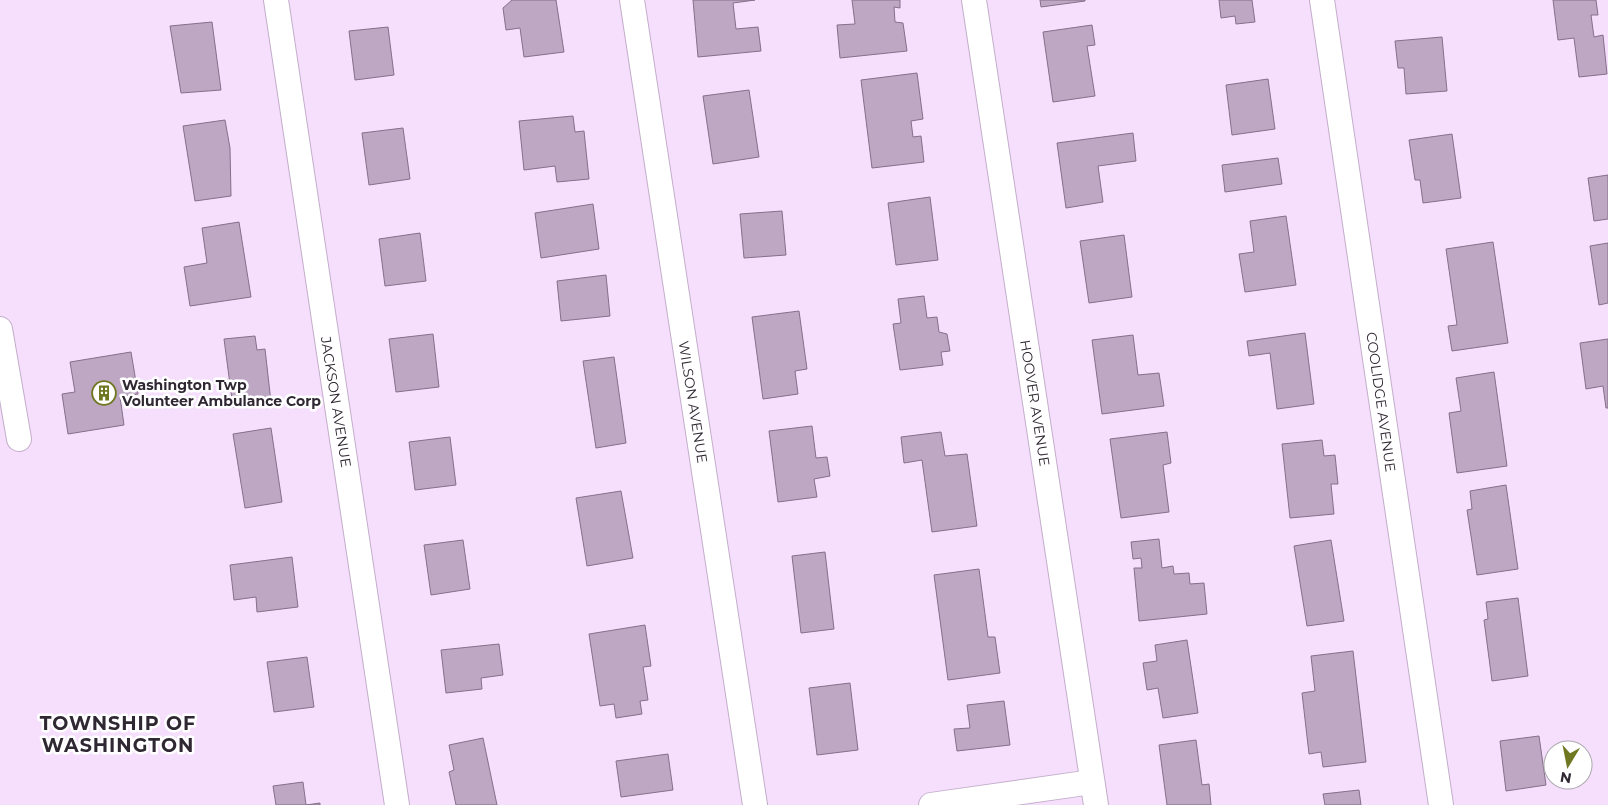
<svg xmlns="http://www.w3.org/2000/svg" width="1608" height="805" font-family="Montserrat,sans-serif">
<rect width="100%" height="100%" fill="#f5dffc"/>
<!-- building -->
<g fill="#bda7c3" stroke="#84708a">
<polygon points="512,0 556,0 564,52 524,57 520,28 506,30 503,8"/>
<polygon points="693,0 755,0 733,3 736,29 758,27 761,51 698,57"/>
<polygon points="852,0 900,0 900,8 894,7 895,22 903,23 907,51 840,58 837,25 855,24"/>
<polygon points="1040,0 1085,0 1085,1 1041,7"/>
<polygon points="1219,0 1252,0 1255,22 1236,24 1235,16 1221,18"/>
<polygon points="1553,0 1596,0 1598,15 1591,15 1594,37 1603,35 1607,74 1579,77 1574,38 1558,40"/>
<polygon points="212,22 221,90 181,93 170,26"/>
<polygon points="1092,25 1095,45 1087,46 1095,96 1053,102 1043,32"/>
<polygon points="388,27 394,75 355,80 349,31"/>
<polygon points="1442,37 1447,91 1406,94 1404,68 1398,68 1395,41"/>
<polygon points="917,73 923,119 911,121 913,137 921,136 924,162 872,168 861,80"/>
<polygon points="1268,79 1275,129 1232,135 1226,85"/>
<polygon points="749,90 759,157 713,164 703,96"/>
<polygon points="573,116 575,132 584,131 589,179 557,182 555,166 524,170 519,121"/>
<polygon points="225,120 230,148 231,196 195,201 183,126"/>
<polygon points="403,128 410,179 369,185 362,133"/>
<polygon points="1133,133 1136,161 1098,166 1103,202 1066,208 1057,143"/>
<polygon points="1452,134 1461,198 1423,203 1420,180 1415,180 1409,140"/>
<polygon points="1278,158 1282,184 1225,192 1222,165"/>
<polygon points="1608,175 1608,219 1594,221 1588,178"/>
<polygon points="930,197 938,260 896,265 888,203"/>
<polygon points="593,204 599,249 541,258 535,213"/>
<polygon points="782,211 786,255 744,258 740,214"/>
<polygon points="1286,216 1296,285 1245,292 1239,254 1254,252 1250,221"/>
<polygon points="239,222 251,297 190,306 184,267 207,263 202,228"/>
<polygon points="420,233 426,281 385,286 379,239"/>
<polygon points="1124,235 1132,297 1089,303 1080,241"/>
<polygon points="1493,242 1508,343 1452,351 1448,326 1457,325 1446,249"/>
<polygon points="1608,243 1608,303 1599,305 1590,246"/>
<polygon points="606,275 610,316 561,321 557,281"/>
<polygon points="924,296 927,318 937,317 939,332 947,334 950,351 941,352 943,365 900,370 893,324 901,323 898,299"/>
<polygon points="799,311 807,369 795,371 798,394 763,399 752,317"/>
<polygon points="1305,333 1314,404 1277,409 1270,353 1249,356 1247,341"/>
<polygon points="433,334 439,387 396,392 389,339"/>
<polygon points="1133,335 1138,375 1159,373 1164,406 1102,414 1092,340"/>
<polygon points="255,336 257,350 265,349 271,402 233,407 224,339"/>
<polygon points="1608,339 1608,408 1606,408 1603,386 1586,389 1580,343"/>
<polygon points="131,352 138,394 120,397 124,425 68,434 62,394 75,392 70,362"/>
<polygon points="614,357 626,443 596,448 583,361"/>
<polygon points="1494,372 1507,466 1457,473 1449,413 1461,411 1456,378"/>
<polygon points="812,426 816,458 827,457 830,476 814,479 817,497 778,502 769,431"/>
<polygon points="271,428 282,502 245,508 233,434"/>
<polygon points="941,432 945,456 967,454 977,526 932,532 922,460 904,463 901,437"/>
<polygon points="1167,432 1171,463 1163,465 1169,512 1121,518 1110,439"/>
<polygon points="450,437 456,485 415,490 409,442"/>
<polygon points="1322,440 1324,456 1335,455 1338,484 1331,484 1334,514 1290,518 1282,444"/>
<polygon points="1506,485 1518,569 1477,575 1467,510 1472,509 1470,491"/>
<polygon points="621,491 633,558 587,566 576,498"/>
<polygon points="1159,539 1162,568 1173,566 1174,574 1189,573 1190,584 1204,583 1207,614 1139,621 1134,568 1142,568 1141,558 1133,559 1131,542"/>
<polygon points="463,540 470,589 431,595 424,545"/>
<polygon points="1331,540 1344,621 1307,626 1294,546"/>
<polygon points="825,552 834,629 801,633 792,556"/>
<polygon points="292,557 298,607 257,612 256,597 234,600 230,565"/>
<polygon points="979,569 988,637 995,637 1000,673 948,680 934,575"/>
<polygon points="1518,598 1528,676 1492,681 1484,620 1488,619 1486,602"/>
<polygon points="645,625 651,666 643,667 648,700 640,701 642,714 616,718 614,704 600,706 589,634"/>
<polygon points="1187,640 1198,713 1163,718 1158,688 1147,690 1143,663 1157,661 1155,645"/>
<polygon points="499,644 503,675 481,678 482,689 446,693 441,650"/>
<polygon points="1353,651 1366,762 1323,767 1321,752 1309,754 1302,693 1315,691 1311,656"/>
<polygon points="307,657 314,707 274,712 267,662"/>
<polygon points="850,683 858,750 817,755 809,688"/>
<polygon points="1004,701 1010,745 957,751 954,729 970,728 967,705"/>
<polygon points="1539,736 1546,785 1506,791 1500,741"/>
<polygon points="483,738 497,805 456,805 449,772 454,770 449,745"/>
<polygon points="1196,740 1202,785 1209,784 1211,805 1167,805 1159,745"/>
<polygon points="668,754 673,790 621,797 616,761"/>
<polygon points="303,782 306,805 320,803 320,805 276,805 273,786"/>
<polygon points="1359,790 1361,805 1325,805 1323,794"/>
</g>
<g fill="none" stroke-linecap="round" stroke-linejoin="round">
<!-- minor casing -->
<g stroke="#c3aeca" stroke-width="26">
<g id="minor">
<polyline points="276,0 397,805"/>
<polyline points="632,0 755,805"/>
<polyline points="974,0 1096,805"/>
<polyline points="1322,0 1441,805"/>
<polyline points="0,329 19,439"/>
<polyline points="931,805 1092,782"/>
</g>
</g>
<!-- minor -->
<use href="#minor" stroke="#fff" stroke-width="24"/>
</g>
<!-- icons -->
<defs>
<g id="building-ring" transform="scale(1.25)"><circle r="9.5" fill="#fff" stroke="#707721" stroke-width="1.5"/><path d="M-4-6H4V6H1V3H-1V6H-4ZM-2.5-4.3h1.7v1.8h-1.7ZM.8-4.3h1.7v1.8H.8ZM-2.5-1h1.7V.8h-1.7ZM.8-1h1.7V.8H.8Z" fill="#707721"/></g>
</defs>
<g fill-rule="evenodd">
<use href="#building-ring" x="104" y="393"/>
</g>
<g text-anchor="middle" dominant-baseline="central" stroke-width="5" stroke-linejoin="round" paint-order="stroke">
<!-- poi labels -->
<g font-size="14" font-weight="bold" fill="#2f2732" stroke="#fff" text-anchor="start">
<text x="122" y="385">Washington Twp<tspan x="122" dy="16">Volunteer Ambulance Corp</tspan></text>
</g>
<!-- street labels -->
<g font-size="14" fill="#2f2732" stroke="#fff">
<text transform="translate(336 402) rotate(81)">JACKSON AVENUE</text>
<text transform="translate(693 402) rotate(81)">WILSON AVENUE</text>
<text transform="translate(1381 402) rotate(82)">COOLIDGE AVENUE</text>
<text transform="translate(1035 403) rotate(81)">HOOVER AVENUE</text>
</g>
<!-- district labels -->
<g font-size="19" font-weight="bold" letter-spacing="1" fill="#2f2732" stroke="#fff">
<text x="118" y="723">TOWNSHIP OF<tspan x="118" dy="22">WASHINGTON</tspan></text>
</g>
</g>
<!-- north arrow -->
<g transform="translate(1568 765) rotate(190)"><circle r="24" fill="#ffffff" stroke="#aca9ad"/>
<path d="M0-4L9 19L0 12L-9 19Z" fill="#707721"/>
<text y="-8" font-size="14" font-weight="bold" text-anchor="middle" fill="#2f2732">N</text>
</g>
</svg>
